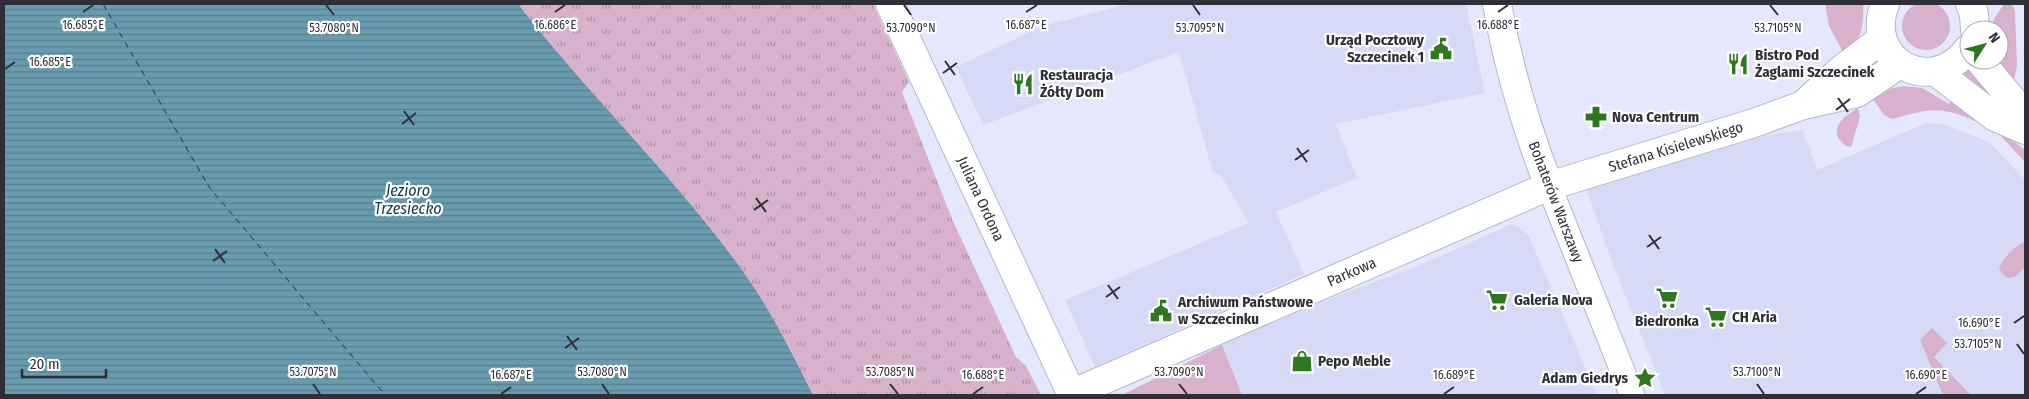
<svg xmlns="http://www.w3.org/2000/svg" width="2029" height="399" font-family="'Fira Sans Condensed',sans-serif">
<defs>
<pattern id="park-tufts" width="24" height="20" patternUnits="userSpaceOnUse" patternTransform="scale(1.25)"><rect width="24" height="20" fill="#d8b1cc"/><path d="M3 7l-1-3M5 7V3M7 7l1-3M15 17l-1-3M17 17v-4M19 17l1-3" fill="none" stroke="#b090a7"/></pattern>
<pattern id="water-rules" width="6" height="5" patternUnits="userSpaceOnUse" patternTransform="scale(1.25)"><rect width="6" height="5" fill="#699baf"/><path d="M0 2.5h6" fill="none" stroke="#577f8f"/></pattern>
</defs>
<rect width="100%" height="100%" fill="#e5e7fd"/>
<!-- built -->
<g fill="#d7daf7">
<polygon points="1129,4 1466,4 1485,93 1336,124 1357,178 1276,212 1304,274 1095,367 1065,300 1249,223 1222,177 1212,170 1179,52 983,125 956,67 1042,26"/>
<polygon points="1926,123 1942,124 1989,142 2025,180 2025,395 1665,395 1613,265 1586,188 1738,140 1803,130 1817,170"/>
<polygon points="1509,225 1517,226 1529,236 1597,395 1242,395 1222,345 1326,300 1421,265"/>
</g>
<!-- grass -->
<g fill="#d8b1cc">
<circle cx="1926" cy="26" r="24"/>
<path d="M1825 4H1863C1864 25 1862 41 1844 54L1829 26Z"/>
<polygon points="2004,4 2012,4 2015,11 2017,65 2012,89 1991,60 1999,60 1999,30 1990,30 1995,17"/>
<polygon points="1967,64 2001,98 1992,106 1957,73"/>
<path d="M1904 86 1922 88 1949 104 1951 100 1980 119 1975 121C1940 105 1927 109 1892 119L1884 115 1873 99 1893 88Z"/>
<path d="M1858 108 1860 117 1851 147C1845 146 1841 143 1838 137 1833 122 1848 115 1858 108Z"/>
<polygon points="1998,130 2025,150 2025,162 1998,133"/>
<path d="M2025 242V267L2015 277 2008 278 2002 274 1999 267C2004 257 2016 245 2025 242Z"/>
<polygon points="1932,328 1947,343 1934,357 1971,395 1943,395 1920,340"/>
<polygon points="1222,345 1242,395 1122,395"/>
</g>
<!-- park -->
<path fill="url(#park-tufts)" d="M518 4H873L909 82 902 92 952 219 1016 357 1026 366 1041 395H813C791 351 769 307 740 267 672 174 588 94 518 4Z"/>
<!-- water -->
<path fill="url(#water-rules)" d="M4 4H518C588 94 672 174 740 267 769 307 791 351 813 395H4Z"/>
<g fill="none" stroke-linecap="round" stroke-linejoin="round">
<!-- ferry -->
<polyline stroke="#0f3c4c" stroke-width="1" stroke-dasharray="6 5" stroke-linecap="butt" points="103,4 209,187 385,395"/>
<!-- pedestrian casing -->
<g stroke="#b3b5ca" stroke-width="26">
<polyline id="pedestrian" points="1549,186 1632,395"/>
</g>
<!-- minor casing -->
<g stroke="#b3b5ca" stroke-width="30">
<g id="minor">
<path id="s1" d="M890 4 1072 395"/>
<path d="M1497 4C1508 66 1526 127 1549 186"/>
<polyline points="1803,105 1842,69 1882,39"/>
<path id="s2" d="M1071 394 1549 186 1754 123 1803 105 1857 93 1900 64"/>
</g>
</g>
<!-- tertiary casing -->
<g stroke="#b3b5ca" stroke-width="30">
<g id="tertiary">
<path d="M1885 4C1863 60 1931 99 1969 48"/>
<polyline points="1970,4 1974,14 1975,30"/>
<polyline points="1979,60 2011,98 2025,118"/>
<polyline points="1936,72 1995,117 2025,130"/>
</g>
</g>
<!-- pedestrian -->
<use href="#pedestrian" stroke="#fff" stroke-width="24"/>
<!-- minor -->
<use href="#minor" stroke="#fff" stroke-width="28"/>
<!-- tertiary -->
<use href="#tertiary" stroke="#fff" stroke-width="28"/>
</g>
<!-- ticks -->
<path fill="none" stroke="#2f2f38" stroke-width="2" d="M326 5 334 15M904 5 911 15M1193 5 1200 15M1770 5 1778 15M83 12 93 5M555 12 565 5M1026 12 1037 5M1498 12 1508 5M945 61 955 75M5 69 15 62M943 73 957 63M1838 98 1848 112M1836 110 1850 99M404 111 414 125M402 124 416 113M1297 148 1307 162M1295 160 1309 150M756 198 766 212M754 210 768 200M1649 235 1659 249M1647 247 1661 237M215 249 225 263M213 261 227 251M1108 285 1118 299M1106 297 1120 287M2014 323 2024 316M567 336 577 350M2017 344 2024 354M565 348 579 338M313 384 320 394M602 384 609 394M890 384 898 394M1179 384 1187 394M1757 384 1764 394M501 394 511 387M973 394 983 387M1444 394 1454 387M1916 394 1926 387"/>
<!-- icons -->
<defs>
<g id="civic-bare" transform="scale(1.725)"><path d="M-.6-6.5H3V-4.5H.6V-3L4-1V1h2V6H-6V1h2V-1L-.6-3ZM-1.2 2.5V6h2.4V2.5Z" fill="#2d781e" stroke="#fff" stroke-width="2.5" paint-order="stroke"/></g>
<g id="restaurant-bare" transform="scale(1.725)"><path d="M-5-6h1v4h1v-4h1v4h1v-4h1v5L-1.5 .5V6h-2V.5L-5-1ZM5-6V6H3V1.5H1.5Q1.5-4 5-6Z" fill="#2d781e" stroke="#fff" stroke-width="2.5" paint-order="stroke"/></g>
<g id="pharmacy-bare" transform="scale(1.725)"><path d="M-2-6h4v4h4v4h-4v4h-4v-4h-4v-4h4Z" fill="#2d781e" stroke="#fff" stroke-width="2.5" paint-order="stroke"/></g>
<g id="supermarket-bare" transform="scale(1.725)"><path d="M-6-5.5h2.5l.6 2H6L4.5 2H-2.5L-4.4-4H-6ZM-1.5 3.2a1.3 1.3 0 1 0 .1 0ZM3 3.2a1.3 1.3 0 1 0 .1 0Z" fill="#2d781e" stroke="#fff" stroke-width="2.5" paint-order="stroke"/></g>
<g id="shop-bare" transform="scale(1.725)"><path d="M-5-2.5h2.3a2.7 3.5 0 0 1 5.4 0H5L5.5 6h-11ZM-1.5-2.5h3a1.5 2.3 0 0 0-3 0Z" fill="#2d781e" stroke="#fff" stroke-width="2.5" paint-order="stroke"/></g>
<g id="sight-bare" transform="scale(1.725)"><path d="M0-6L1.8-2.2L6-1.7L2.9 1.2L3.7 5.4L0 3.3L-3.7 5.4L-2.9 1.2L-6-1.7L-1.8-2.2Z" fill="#2d781e" stroke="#fff" stroke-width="2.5" paint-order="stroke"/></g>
</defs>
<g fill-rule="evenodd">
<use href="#civic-bare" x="1441" y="49"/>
<use href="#restaurant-bare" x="1738" y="64"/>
<use href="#restaurant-bare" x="1023" y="84"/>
<use href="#pharmacy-bare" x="1596" y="117"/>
<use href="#supermarket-bare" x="1667" y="298"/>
<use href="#supermarket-bare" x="1497" y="300"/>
<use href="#civic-bare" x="1161" y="311"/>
<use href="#supermarket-bare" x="1716" y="317"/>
<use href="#shop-bare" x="1302" y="361"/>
<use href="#sight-bare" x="1645" y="378"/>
</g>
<g text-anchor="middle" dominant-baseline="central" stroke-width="4.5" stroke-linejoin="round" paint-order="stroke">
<!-- poi labels -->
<g font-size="15" font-weight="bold" fill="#2f2f38" stroke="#fff" text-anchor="start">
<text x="1424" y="40" text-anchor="end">Urząd Pocztowy<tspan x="1424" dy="17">Szczecinek 1</tspan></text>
<text x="1755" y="55">Bistro Pod<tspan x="1755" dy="17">Żaglami Szczecinek</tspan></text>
<text x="1040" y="75">Restauracja<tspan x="1040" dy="17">Żółty Dom</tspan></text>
<text x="1612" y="117">Nova Centrum</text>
<text x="1514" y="300">Galeria Nova</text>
<text x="1178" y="302">Archiwum Państwowe<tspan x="1178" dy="17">w Szczecinku</tspan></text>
<text x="1732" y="317">CH Aria</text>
<text x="1667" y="321" text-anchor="middle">Biedronka</text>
<text x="1318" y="361">Pepo Meble</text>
<text x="1628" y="378" text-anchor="end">Adam Giedrys</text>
</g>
<!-- street labels -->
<g font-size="15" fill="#2f2f38" stroke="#fff">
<text stroke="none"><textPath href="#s2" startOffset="654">Stefana Kisielewskiego</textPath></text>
<text stroke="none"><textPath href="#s1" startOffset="215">Juliana Ordona</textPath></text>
<text transform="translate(1556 202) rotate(69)">Bohaterów Warszawy</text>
<text stroke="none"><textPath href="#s2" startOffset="306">Parkowa</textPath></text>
</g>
<!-- water labels -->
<g font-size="16" font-style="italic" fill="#0f3c4c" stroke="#fff">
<text x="408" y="190">Jezioro<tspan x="408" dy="18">Trzesiecko</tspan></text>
</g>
</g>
<g font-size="12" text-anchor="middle" fill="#2f2f38" stroke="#fff" stroke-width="4.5" stroke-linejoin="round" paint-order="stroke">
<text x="83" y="29">16.685°E</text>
<text x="555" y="29">16.686°E</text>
<text x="1026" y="29">16.687°E</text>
<text x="1498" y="29">16.688°E</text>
<text x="334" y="32">53.7080°N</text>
<text x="911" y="32">53.7090°N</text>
<text x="1200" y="32">53.7095°N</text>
<text x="1778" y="32">53.7105°N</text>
<text x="50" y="66">16.685°E</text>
<text x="1979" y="327">16.690°E</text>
<text x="1978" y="348">53.7105°N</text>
<text x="313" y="376">53.7075°N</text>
<text x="602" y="376">53.7080°N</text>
<text x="890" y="376">53.7085°N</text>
<text x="1179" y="376">53.7090°N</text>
<text x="1757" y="376">53.7100°N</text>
<text x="511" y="379">16.687°E</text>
<text x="983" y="379">16.688°E</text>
<text x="1454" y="379">16.689°E</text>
<text x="1926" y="379">16.690°E</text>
</g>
<!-- border -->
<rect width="2029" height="399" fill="none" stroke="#2f2f38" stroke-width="10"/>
<!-- north arrow -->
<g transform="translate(1984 45) rotate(54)"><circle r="24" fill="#ffffff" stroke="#acacaf"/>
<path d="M0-4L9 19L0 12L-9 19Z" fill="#2d781e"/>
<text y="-8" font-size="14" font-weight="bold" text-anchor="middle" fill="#2f2f38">N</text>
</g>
<!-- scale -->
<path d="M22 369v8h84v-8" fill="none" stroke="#2f2f38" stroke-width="2.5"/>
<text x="30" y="369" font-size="15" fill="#2f2f38" stroke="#ffffff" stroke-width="4" paint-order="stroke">20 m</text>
</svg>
